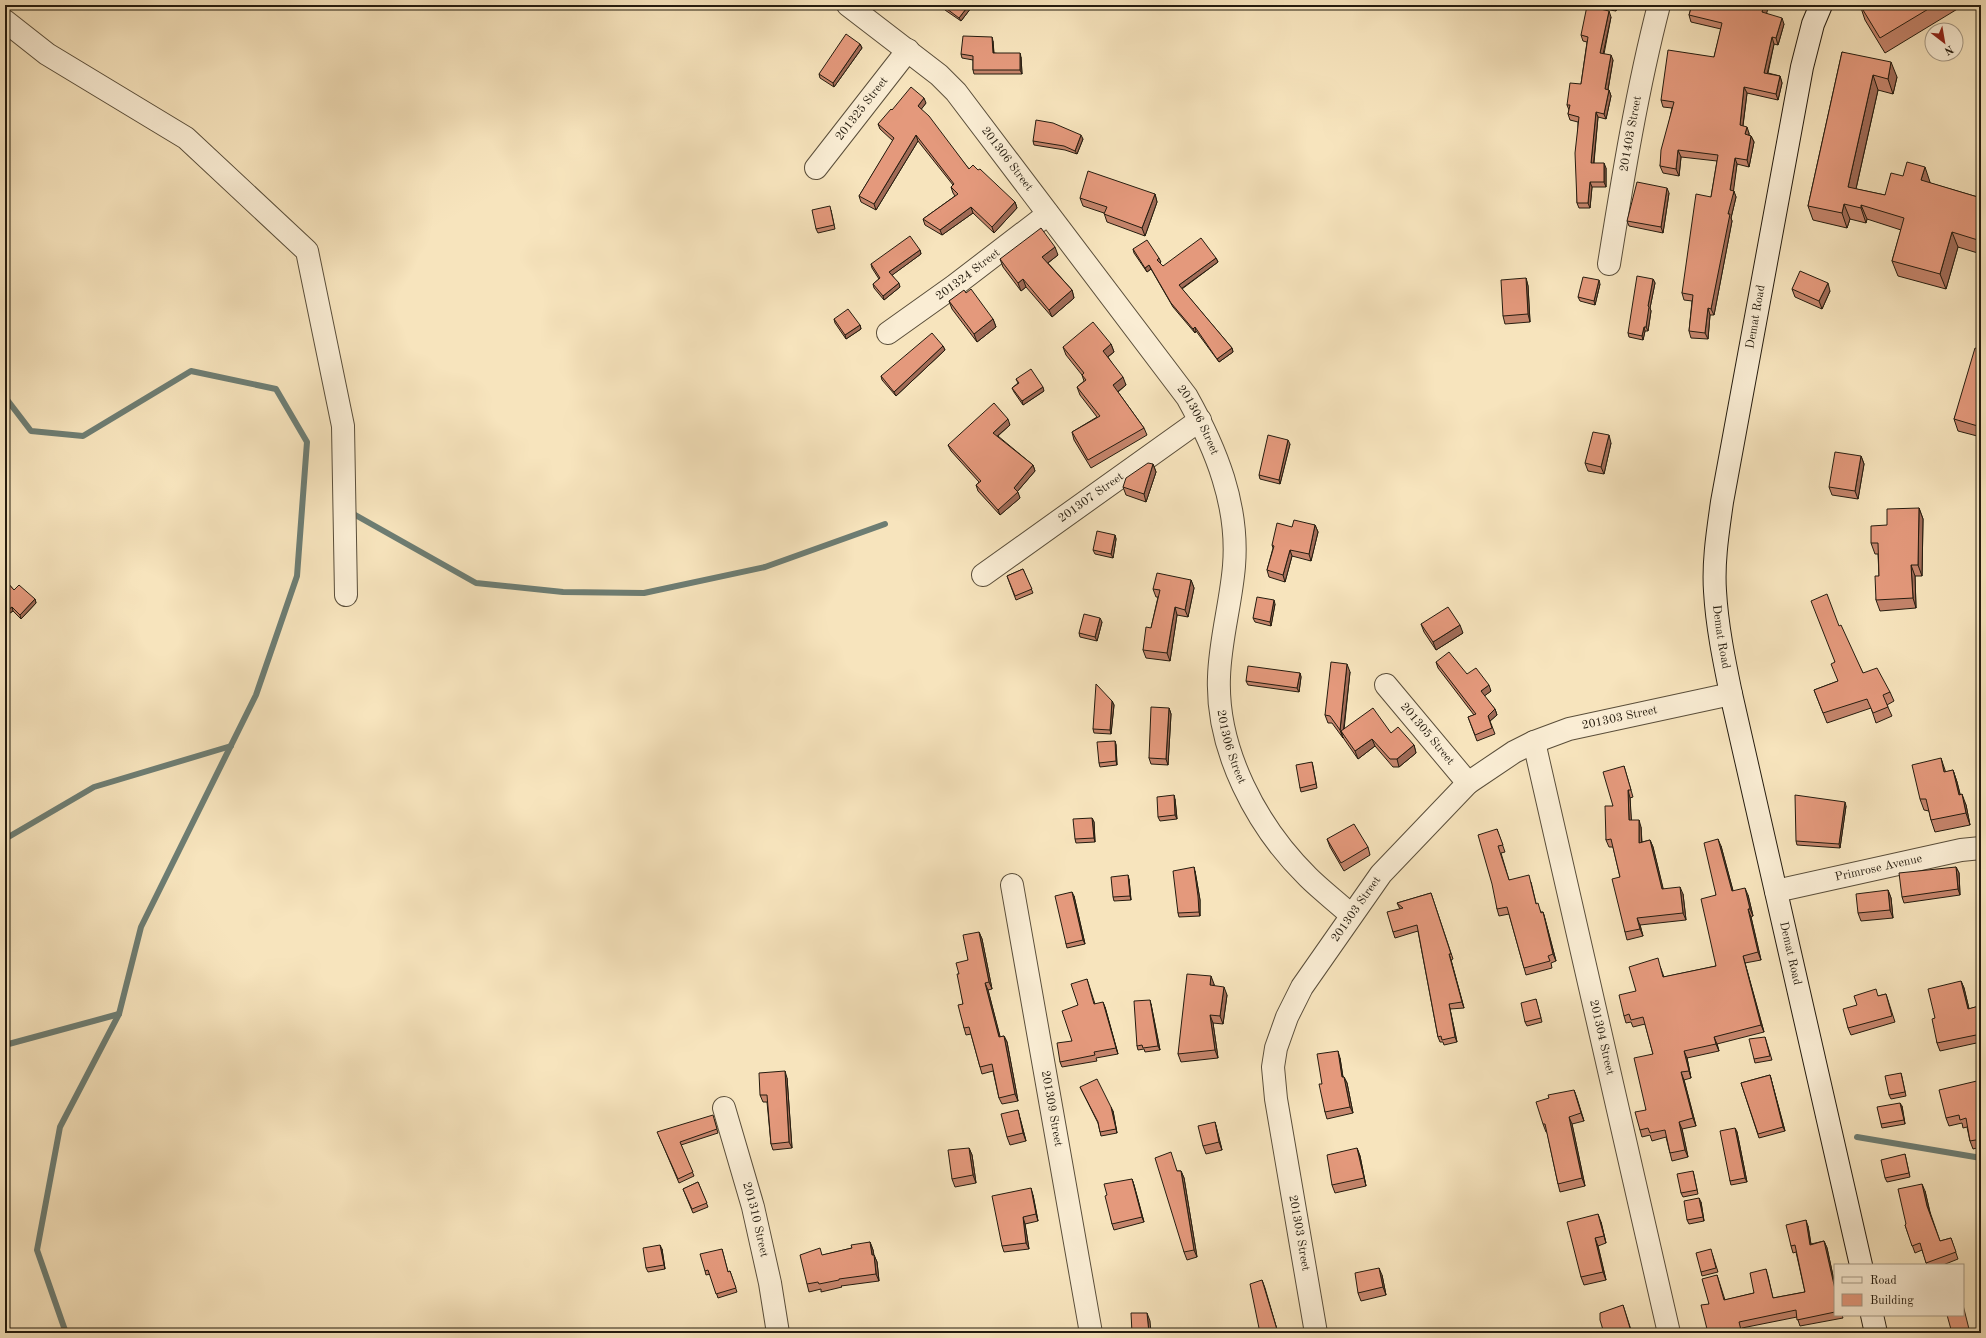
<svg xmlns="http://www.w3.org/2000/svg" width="1986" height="1338" font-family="'Old Standard TT',serif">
<rect width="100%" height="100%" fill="#f7e4bd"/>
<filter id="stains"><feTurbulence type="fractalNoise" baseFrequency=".005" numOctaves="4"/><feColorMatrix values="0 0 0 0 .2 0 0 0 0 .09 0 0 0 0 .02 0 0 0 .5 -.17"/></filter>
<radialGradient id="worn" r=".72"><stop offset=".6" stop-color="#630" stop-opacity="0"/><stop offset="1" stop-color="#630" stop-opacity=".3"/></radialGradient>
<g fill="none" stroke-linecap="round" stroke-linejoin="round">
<!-- stream -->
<g stroke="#6d7d73" stroke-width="6">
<polyline points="5,397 31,431 83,436 191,371 276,389 307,442 297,576 256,695 141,927 119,1014 60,1127 37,1250 66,1333"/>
<polyline points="350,512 476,583 563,592 644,593 765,567 885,524"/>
<polyline points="5,839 94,787 231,746"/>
<polyline points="5,1045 119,1014"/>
<polyline points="1857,1137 1981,1158"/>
</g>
<!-- street casing -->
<g stroke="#5a4e3a" stroke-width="24">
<g id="street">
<path id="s1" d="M848 5 939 75 956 92 1187 397C1216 449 1239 505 1234 566 1231 603 1220 640 1219 677 1216 750 1257 827 1308 877 1321 890 1337 902 1351 915"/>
<polyline points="5,21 47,54 186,138 307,251 343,426 346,595"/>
<path id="s2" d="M816 168 908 50"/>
<path id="s3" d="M1609 264C1623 177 1637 90 1659 5"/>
<path id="s4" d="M888 333 954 286 1048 214"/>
<path id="s5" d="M983 575 1200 420"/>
<path id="s6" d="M1386 685 1468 783"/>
<path id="s7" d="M1534 742 1669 1333"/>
<path id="s8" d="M1012 885 1091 1333"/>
<path id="s9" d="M1776 891 1961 850 1981 848"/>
<path id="s10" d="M724 1108 753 1207 770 1283 778 1333"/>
<path id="s11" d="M1316 1333 1276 1099 1273 1067 1276 1048 1287 1017 1302 987 1381 874 1468 783 1514 752 1534 742 1569 729 1731 694"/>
</g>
</g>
<!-- secondary casing -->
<g stroke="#251c0f" stroke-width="24">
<g id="secondary">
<path id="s12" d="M1821 5 1813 24 1802 67 1722 502C1718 531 1713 561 1715 591 1717 626 1724 660 1731 694L1861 1265"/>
<polyline points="1872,1315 1876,1333"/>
</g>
</g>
<!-- street -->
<use href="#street" stroke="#faedd4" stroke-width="22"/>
<!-- secondary -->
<use href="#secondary" stroke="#faedd4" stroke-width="22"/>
</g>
<!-- wall -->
<g fill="#c4846b" stroke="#251c0f">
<polygon points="944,5 970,5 971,8 961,21 945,10 943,6"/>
<polygon points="1597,5 1617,5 1616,11 1598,8"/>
<polygon points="1692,5 1769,5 1766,13 1784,24 1778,45 1774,44 1768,73 1780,76 1782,83 1778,100 1747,93 1743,126 1749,133 1749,135 1751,136 1754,142 1749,167 1737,164 1733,190 1736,197 1731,218 1732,221 1714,315 1710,315 1708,339 1691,338 1689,331 1692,301 1684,300 1682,293 1711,197 1717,161 1681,157 1679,176 1663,173 1660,166 1672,108 1663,107 1661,100 1714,57 1721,29 1691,22 1689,15"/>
<polygon points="1860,5 1964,5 1885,53 1865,20"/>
<polygon points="1611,17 1604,54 1613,60 1608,90 1609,90 1611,96 1606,119 1598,117 1594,163 1606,168 1606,187 1592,187 1590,208 1579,208 1577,203 1578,122 1570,120 1568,114 1569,110 1567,105 1581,84 1587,42 1583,41 1581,35"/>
<polygon points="993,41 994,53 1021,57 1022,74 974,74 973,70 973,60 962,58 961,54"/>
<polygon points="860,44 862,48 834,87 820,78 819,74"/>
<polygon points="1842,52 1897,77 1893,94 1878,90 1856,189 1885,195 1903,176 1930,182 1930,183 1981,198 1981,254 1958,247 1946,289 1898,276 1892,261 1901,230 1867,219 1866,223 1850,219 1847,228 1813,220 1808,206"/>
<polygon points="926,103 921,109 969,169 1015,202 1017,208 994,233 973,213 942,235 925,225 923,219 955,196 953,193 951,187 953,185 918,141 876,210 861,202 859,196 893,141 880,129 878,124 892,110"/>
<polygon points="1083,139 1077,154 1065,150 1034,145 1033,141"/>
<polygon points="1669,193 1663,233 1629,226 1627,221"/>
<polygon points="1155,194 1157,202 1145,236 1107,222 1104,213 1083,206 1080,198"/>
<polygon points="831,210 835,229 818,233 816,229"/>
<polygon points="1133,249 1161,262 1160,263 1163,266 1216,258 1218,262 1182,289 1232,348 1233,352 1219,362 1196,331 1195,333 1173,307 1151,269 1147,272 1134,253"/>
<polygon points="920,250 921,254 892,275 900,287 884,300 874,288 873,284 879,279 872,268 871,264"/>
<polygon points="1058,255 1048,263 1072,290 1074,298 1052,317 1026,287 1021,291 1003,267 1000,259"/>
<polygon points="1526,278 1528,286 1530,322 1505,324 1503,316"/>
<polygon points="1653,279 1655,283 1650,308 1651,311 1648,331 1645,331 1643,340 1629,337 1628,333"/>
<polygon points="1600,284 1595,305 1580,301 1578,297"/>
<polygon points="1792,289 1830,291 1822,309 1795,297"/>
<polygon points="966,293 993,319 996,327 977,342 952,309 949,301"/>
<polygon points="834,319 860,325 861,329 846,339 835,323"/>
<polygon points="1111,344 1114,352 1108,357 1126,385 1118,392 1144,428 1147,435 1091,468 1074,440 1072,432 1097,417 1080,395 1077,387 1084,381 1082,375 1066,355 1063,347"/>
<polygon points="943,346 945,350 896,396 882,380 881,376"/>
<polygon points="1981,350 1981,437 1958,431 1954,419"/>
<polygon points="1016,379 1044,391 1023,405 1014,392 1012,388 1018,383"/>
<polygon points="1010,425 998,436 1033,465 1035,471 1017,492 1020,498 1000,515 978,491 976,485 979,482 951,451 948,445"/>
<polygon points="1611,443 1604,474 1588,471 1585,463"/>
<polygon points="1290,444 1280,484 1260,479 1259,475"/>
<polygon points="1861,456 1864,464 1858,499 1832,495 1829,487"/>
<polygon points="1153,464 1156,472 1146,502 1126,495 1123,487"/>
<polygon points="1919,508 1923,519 1922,576 1915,576 1916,608 1880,611 1876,600 1879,576 1878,554 1875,554 1871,543 1887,525"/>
<polygon points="1315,525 1318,532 1311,561 1292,556 1285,582 1269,577 1267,570 1273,548 1272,545 1292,527"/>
<polygon points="1115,535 1116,539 1113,558 1095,554 1093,550"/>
<polygon points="1023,569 1033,593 1016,600 1007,576"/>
<polygon points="5,580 14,590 35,599 36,603 21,619 13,611 7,615 5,613"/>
<polygon points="1191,580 1194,588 1188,617 1177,615 1170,661 1146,658 1143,650 1151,628 1158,597 1156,597 1153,589"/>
<polygon points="1275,604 1271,626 1255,622 1253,618"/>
<polygon points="1102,622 1097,641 1080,637 1079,633"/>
<polygon points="1421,624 1463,633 1436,650 1424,632"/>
<polygon points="1839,626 1863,673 1890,692 1894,701 1887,705 1892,716 1876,723 1871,708 1827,723 1814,690 1838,681 1835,662"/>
<polygon points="1436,662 1467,674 1491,691 1484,696 1495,709 1497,715 1490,721 1495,734 1477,741 1468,717 1474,715 1438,668"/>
<polygon points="1350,672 1344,730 1391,733 1414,745 1416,753 1399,767 1393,767 1375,746 1358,759 1344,739 1343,737 1343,738 1332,723 1328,723 1325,715"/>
<polygon points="1300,673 1301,677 1299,692 1248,685 1246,681"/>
<polygon points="1112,701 1114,705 1111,734 1094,733 1093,729"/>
<polygon points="1169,708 1171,714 1168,765 1151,764 1149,758"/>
<polygon points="1115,741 1116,745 1117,765 1100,767 1099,763"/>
<polygon points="1312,762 1313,766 1317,788 1301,792 1300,788"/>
<polygon points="1624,766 1633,797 1630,798 1631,820 1641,827 1642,842 1650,840 1653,847 1663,889 1683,894 1686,920 1640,925 1643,936 1627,940 1625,932 1620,877 1613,847 1609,847 1606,840 1613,806"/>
<polygon points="1953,770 1957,782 1960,794 1966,805 1970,825 1935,832 1931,820 1929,811 1924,810 1920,799 1946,772"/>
<polygon points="1175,799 1177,819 1160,821 1158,817"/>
<polygon points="1846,806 1840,848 1797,845 1796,841"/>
<polygon points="1092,818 1094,822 1095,842 1076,843 1075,839"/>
<polygon points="1497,829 1505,852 1501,853 1509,880 1531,882 1536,903 1541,912 1543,912 1545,919 1556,961 1551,963 1552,968 1526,975 1524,968 1509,914 1499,916 1497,909"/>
<polygon points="1327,839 1368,847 1370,855 1344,871 1330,847"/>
<polygon points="1721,846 1733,891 1748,895 1753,916 1751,917 1761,960 1745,963 1764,1032 1717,1044 1719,1051 1687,1058 1691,1078 1684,1080 1696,1126 1682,1129 1688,1157 1672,1161 1666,1137 1652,1141 1650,1135 1642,1137 1640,1130 1646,1110 1653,1054 1645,1024 1633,1027 1631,1022 1626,1023 1624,1016 1636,991 1660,966 1664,977 1716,966 1716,895"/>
<polygon points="1956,867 1959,873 1960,895 1904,903 1902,897"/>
<polygon points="1195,871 1200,900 1200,916 1179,917 1178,913"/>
<polygon points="1129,879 1131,900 1114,901 1113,897"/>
<polygon points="1888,890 1891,898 1893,918 1861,921 1858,913"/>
<polygon points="1431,893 1453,959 1451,960 1464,1008 1450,1009 1457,1042 1444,1045 1443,1042 1440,1042 1438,1037 1418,931 1395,938 1393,932 1400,909 1397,903"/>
<polygon points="1074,896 1085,944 1067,948 1066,944"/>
<polygon points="979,932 982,939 992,989 988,990 1000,1037 1004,1036 1007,1042 1018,1101 1002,1104 999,1098 993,1071 982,1074 980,1067 971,1034 966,1035 964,1028 963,1004 959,974 968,960"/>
<polygon points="1087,979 1095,1004 1105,1007 1118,1054 1096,1058 1097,1061 1062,1067 1060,1062 1072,1041 1078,1005"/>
<polygon points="1961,981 1964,988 1969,1009 1979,1006 1981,1012 1981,1042 1940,1051 1937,1043 1935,1018"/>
<polygon points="1214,984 1214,986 1227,995 1223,1024 1213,1023 1218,1058 1181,1062 1178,1054"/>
<polygon points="1886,994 1895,1022 1851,1035 1848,1028 1857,1005 1878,996"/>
<polygon points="1536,999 1542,1022 1527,1026 1525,1022"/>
<polygon points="1151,1004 1160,1050 1145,1052 1144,1049 1138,1050 1137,1046"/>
<polygon points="1765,1037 1772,1060 1755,1063 1754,1059"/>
<polygon points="1340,1058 1343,1077 1344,1077 1347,1083 1353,1113 1327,1119 1325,1112 1322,1084"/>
<polygon points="1901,1073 1902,1077 1906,1096 1891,1099 1889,1095"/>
<polygon points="1770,1075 1785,1131 1759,1138 1741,1083"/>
<polygon points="787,1078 792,1148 773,1150 771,1144 767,1102 763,1102 760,1095"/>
<polygon points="1981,1080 1981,1147 1973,1149 1970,1141 1967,1127 1963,1128 1962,1123 1949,1126 1946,1118"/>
<polygon points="1080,1087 1113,1111 1117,1133 1101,1136 1098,1123"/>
<polygon points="1574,1090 1584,1121 1572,1124 1585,1186 1560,1192 1558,1184 1547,1132 1546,1132 1543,1124"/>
<polygon points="1902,1106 1905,1124 1882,1128 1881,1124"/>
<polygon points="1020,1118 1026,1141 1010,1145 1007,1137"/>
<polygon points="714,1119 718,1133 681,1145 694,1176 679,1183 659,1136"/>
<polygon points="1215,1122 1222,1150 1206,1154 1203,1146"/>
<polygon points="1735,1128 1737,1132 1747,1182 1731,1185 1730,1181"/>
<polygon points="969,1148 972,1155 976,1183 955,1187 952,1179"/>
<polygon points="1357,1148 1360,1156 1366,1186 1335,1193 1332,1185"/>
<polygon points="1905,1154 1910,1177 1887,1182 1885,1178"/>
<polygon points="1177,1171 1181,1171 1184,1178 1197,1257 1187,1260 1184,1252"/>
<polygon points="1693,1171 1694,1175 1698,1194 1683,1197 1681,1193"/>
<polygon points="1132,1179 1134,1185 1144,1222 1114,1230 1112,1224 1107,1195"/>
<polygon points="698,1182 708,1207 693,1213 683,1189"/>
<polygon points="1925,1191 1930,1212 1940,1241 1951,1238 1958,1259 1943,1265 1927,1265 1922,1250 1915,1253 1905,1225 1906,1224"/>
<polygon points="1033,1195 1038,1221 1025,1224 1029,1249 1004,1252 1002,1246"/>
<polygon points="1701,1202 1704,1221 1689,1224 1687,1220"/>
<polygon points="1601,1222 1606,1243 1598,1246 1606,1280 1584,1285 1581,1277"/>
<polygon points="1808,1226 1811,1244 1824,1241 1827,1248 1835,1285 1835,1315 1842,1315 1843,1318 1800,1326 1797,1317 1742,1328 1743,1333 1708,1333 1709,1304 1717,1275 1725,1300 1754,1293 1766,1269 1768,1276 1773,1298 1805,1292 1796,1252 1793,1253 1791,1246"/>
<polygon points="870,1242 873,1250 874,1255 877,1262 879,1281 841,1286 842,1287 821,1292 821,1289 809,1292 807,1284 823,1255 852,1248"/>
<polygon points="662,1249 665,1269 648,1272 646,1268"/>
<polygon points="722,1249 728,1272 730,1271 737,1292 718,1298 710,1274 706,1275 705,1271"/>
<polygon points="1712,1253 1718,1272 1702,1276 1701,1272"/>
<polygon points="1382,1275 1386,1295 1361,1301 1358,1293"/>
<polygon points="1623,1305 1632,1333 1604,1333"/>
</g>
<!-- shaded-wall -->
<g fill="#a06b57" stroke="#251c0f">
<polygon points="969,5 970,5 971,8 961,21 959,18"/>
<polygon points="1615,5 1617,5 1616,11 1615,7"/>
<polygon points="1764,5 1769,5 1765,19 1762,12"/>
<polygon points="1609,11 1611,17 1602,59 1600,53"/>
<polygon points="1782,18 1784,24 1778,45 1776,38"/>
<polygon points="992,37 993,41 994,57 993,53"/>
<polygon points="1772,37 1774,44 1766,79 1764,73"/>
<polygon points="860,44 862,48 834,87 833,83"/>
<polygon points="1020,53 1021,57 1022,74 1020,70"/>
<polygon points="1611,55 1613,60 1607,95 1605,89"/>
<polygon points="1891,62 1897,77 1893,94 1888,79"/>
<polygon points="1873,75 1878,90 1853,202 1848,187"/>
<polygon points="1780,76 1782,83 1778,100 1776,94"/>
<polygon points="1744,87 1747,93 1742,132 1740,125"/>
<polygon points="1609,90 1611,96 1606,119 1604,114"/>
<polygon points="924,98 926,103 920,111 918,106"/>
<polygon points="1596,112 1598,117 1593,169 1591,163"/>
<polygon points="1747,127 1749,133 1748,141 1745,134"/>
<polygon points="916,135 918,141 876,210 874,204"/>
<polygon points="1081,135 1083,139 1077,154 1075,151"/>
<polygon points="1751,136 1754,142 1749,167 1747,160"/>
<polygon points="1678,150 1681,157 1679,176 1676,169"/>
<polygon points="1735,158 1737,164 1733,195 1734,191 1736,197 1731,218 1732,221 1714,315 1711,309 1728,214 1730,190"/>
<polygon points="1604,163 1606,168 1606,187 1604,182"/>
<polygon points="1925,167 1930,182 1927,195 1921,180"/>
<polygon points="1590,182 1592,187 1590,208 1588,203"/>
<polygon points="1667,188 1669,193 1663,233 1661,227"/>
<polygon points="1155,194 1157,202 1145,236 1142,228"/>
<polygon points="1015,202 1017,208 994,233 992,227"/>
<polygon points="1844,204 1850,219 1847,228 1842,213"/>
<polygon points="1861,205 1867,219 1866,223 1861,208"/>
<polygon points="971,207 973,213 942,235 940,230"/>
<polygon points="1952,232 1958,247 1946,289 1940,274"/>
<polygon points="1055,247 1058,255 1045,265 1042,257"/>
<polygon points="920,250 921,254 891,276 889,272"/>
<polygon points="1159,258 1161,262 1158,264 1157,260"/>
<polygon points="1216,258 1218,262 1181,289 1179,285"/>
<polygon points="1149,265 1151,269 1147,272 1145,268"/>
<polygon points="1526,278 1528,286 1530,322 1528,314"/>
<polygon points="1023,279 1026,287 1021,291 1018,283"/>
<polygon points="1653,279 1655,283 1650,308 1651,311 1648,331 1646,327 1648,306"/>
<polygon points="1599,280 1600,284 1595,305 1594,301"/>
<polygon points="899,283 900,287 884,300 883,296"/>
<polygon points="1828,283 1830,291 1822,309 1819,301"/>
<polygon points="1072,290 1074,298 1052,317 1049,310"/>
<polygon points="1708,308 1710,315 1708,339 1705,333"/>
<polygon points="993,319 996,327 977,342 974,334"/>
<polygon points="860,325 861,329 846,339 845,335"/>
<polygon points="1195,327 1196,331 1195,333 1193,329"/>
<polygon points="1644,327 1645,331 1643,340 1642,336"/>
<polygon points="1111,344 1114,352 1106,358 1103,351"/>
<polygon points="943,346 945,350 896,396 894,392"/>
<polygon points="1232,348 1233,352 1219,362 1217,359"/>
<polygon points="1123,377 1126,385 1116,393 1113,385"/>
<polygon points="1043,387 1044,391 1023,405 1022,401"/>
<polygon points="1008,419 1010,425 995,438 993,433"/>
<polygon points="1609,435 1611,443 1604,474 1601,467"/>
<polygon points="1288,440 1290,444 1280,484 1279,480"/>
<polygon points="1861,456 1864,464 1858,499 1855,491"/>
<polygon points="1153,464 1156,472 1146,502 1144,494"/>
<polygon points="1033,465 1035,471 1016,493 1018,492 1020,498 1000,515 998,510 1014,488"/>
<polygon points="1919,508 1923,519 1922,576 1918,565"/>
<polygon points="1315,525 1318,532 1311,561 1309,554"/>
<polygon points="1115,535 1116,539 1113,558 1111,554"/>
<polygon points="1290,550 1292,556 1285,582 1283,575"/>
<polygon points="1911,565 1915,576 1916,608 1913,598"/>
<polygon points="1191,580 1194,588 1188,617 1185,610"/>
<polygon points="35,599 36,603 21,619 20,615"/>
<polygon points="1274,600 1275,604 1271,626 1270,622"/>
<polygon points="12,607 13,611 7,615 6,611"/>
<polygon points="1175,607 1177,615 1170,661 1167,653"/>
<polygon points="1100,618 1102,622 1097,641 1095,637"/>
<polygon points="1460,625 1463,633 1436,650 1433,642"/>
<polygon points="1347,664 1350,672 1343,734 1341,731 1343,738 1340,730"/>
<polygon points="1300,673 1301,677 1299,692 1297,688"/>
<polygon points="1489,685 1491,691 1483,697 1481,691"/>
<polygon points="1112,701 1114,705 1111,734 1110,730"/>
<polygon points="1169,708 1171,714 1168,765 1166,759"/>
<polygon points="1495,709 1497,715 1490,721 1488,716"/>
<polygon points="1372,739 1375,746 1358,759 1355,751"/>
<polygon points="1115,741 1116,745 1117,765 1116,761"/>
<polygon points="1414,745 1416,753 1399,767 1397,759"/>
<polygon points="1941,758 1945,770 1949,784 1944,772"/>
<polygon points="1953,770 1957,782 1963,806 1959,795"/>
<polygon points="1628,790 1630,798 1632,828 1629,820"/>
<polygon points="1962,794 1966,805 1970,825 1966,813"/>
<polygon points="1174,795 1175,799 1177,819 1175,815"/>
<polygon points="1845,802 1846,806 1840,848 1839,844"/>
<polygon points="1092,818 1094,822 1095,842 1094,838"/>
<polygon points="1639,820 1641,827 1642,850 1639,843"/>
<polygon points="1718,839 1721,846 1735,898 1732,891"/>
<polygon points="1650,840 1653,847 1665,896 1662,889"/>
<polygon points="1194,867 1195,871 1200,900 1200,916 1199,912"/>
<polygon points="1956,867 1959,873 1960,895 1958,889"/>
<polygon points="1128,875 1129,879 1131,900 1130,896"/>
<polygon points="1680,887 1683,894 1686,920 1683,913"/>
<polygon points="1745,888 1748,895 1753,916 1750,909"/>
<polygon points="1888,890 1891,898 1893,918 1890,910"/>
<polygon points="1072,892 1074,896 1085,944 1083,940"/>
<polygon points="1748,909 1751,917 1761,960 1758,952"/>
<polygon points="1543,912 1545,919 1556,961 1553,954"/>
<polygon points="1637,918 1640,925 1643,936 1640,929"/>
<polygon points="979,932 982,939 992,989 989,982"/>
<polygon points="1449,954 1451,960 1464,1008 1462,1002"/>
<polygon points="1743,956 1745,963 1764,1032 1761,1025"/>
<polygon points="1211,976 1214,984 1213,993 1210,985"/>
<polygon points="1961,981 1964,988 1971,1017 1968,1009"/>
<polygon points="985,983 988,990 1002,1044 999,1037"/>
<polygon points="1224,987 1227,995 1223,1024 1220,1016"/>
<polygon points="1150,1000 1151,1004 1160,1050 1158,1046"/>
<polygon points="1103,1002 1105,1007 1118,1054 1116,1048"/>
<polygon points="1449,1004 1450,1009 1457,1042 1455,1037"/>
<polygon points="1210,1015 1213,1023 1218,1058 1215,1050"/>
<polygon points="1004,1036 1007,1042 1018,1101 1015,1094"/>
<polygon points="1714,1037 1717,1044 1719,1051 1716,1044"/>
<polygon points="1338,1051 1340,1058 1344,1084 1342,1077"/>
<polygon points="1684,1051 1687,1058 1691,1078 1689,1071"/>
<polygon points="785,1071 787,1078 792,1148 789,1142"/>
<polygon points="1681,1072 1684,1080 1696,1126 1693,1118"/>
<polygon points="1770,1075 1771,1079 1785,1131 1783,1127"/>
<polygon points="1344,1077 1347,1083 1353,1113 1350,1107"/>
<polygon points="1574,1090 1577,1098 1584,1121 1581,1113"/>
<polygon points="1900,1103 1902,1106 1905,1124 1904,1120"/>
<polygon points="1111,1107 1113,1111 1117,1133 1116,1129"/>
<polygon points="1018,1110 1020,1118 1026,1141 1023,1133"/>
<polygon points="1569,1117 1572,1124 1585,1186 1582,1178"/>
<polygon points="1215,1122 1222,1150 1219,1142"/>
<polygon points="1679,1122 1682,1129 1688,1157 1685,1150"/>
<polygon points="1735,1128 1737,1132 1747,1182 1745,1178"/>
<polygon points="969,1148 972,1155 976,1183 973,1175"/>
<polygon points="1357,1148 1360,1156 1366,1186 1364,1178"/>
<polygon points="1181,1171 1184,1178 1197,1257 1194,1250"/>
<polygon points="1132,1179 1134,1185 1144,1222 1142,1217"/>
<polygon points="1922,1184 1925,1191 1930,1213 1927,1206"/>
<polygon points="1031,1188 1033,1195 1038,1221 1036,1214"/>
<polygon points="1699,1198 1701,1202 1704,1221 1703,1217"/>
<polygon points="1598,1214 1601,1222 1606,1243 1604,1236"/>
<polygon points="1023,1217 1025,1224 1029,1249 1026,1243"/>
<polygon points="1806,1220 1808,1226 1812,1251 1810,1245"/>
<polygon points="1595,1238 1598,1246 1606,1280 1603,1272"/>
<polygon points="1824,1241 1827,1248 1835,1285 1835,1289"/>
<polygon points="870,1242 873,1250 874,1262 872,1255"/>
<polygon points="660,1245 662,1249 665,1269 664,1265"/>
<polygon points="874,1255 877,1262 879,1281 876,1274"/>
<polygon points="1379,1268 1382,1275 1386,1295 1383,1287"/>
<polygon points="1262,1280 1265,1288 1278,1333"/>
<polygon points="1147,1313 1150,1321 1151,1333 1149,1333"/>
</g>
<!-- building -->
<g fill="#e4997c" stroke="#251c0f">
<polygon points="944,5 969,5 959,18 943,6"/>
<polygon points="1602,5 1615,5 1615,7"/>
<polygon points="1692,5 1764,5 1762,12 1782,18 1776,38 1772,37 1764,73 1780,76 1776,94 1744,87 1740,125 1747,127 1745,134 1751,136 1747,160 1735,158 1730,190 1734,191 1728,214 1730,214 1711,309 1708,308 1705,333 1689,331 1693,295 1682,293 1696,194 1711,197 1718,155 1678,150 1676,169 1660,166 1661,150 1674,102 1661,100 1668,50 1714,57 1722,23 1689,15"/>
<polygon points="1860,5 1935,5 1880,38"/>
<polygon points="1587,6 1609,11 1600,53 1611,55 1605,89 1609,90 1604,114 1596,112 1591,163 1604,163 1604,182 1590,182 1588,203 1577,203 1575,153 1579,117 1568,114 1570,105 1567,105 1570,83 1581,84 1588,37 1581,35"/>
<polygon points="846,34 860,44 833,83 819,74"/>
<polygon points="963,36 992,37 993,53 1020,53 1020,70 973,70 973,56 961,54"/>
<polygon points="1842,52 1891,62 1888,79 1873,75 1848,187 1885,195 1891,173 1903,176 1907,162 1925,167 1921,180 1981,198 1981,241 1952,232 1940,274 1892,261 1904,218 1861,205 1861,208 1844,204 1842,213 1808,206"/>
<polygon points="911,87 924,98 918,106 929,116 969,169 973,165 978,170 980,169 1015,202 992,227 971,207 940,230 923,219 958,194 951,187 954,184 916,135 874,204 859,196 894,138 878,124 891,109 892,110"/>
<polygon points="1036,120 1053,123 1081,135 1075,151 1064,146 1033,141"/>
<polygon points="1088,171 1155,194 1142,228 1104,214 1107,207 1080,198"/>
<polygon points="1637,182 1667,188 1661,227 1627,221"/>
<polygon points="830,206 834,225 816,229 812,210"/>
<polygon points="1041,228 1055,247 1042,257 1072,290 1049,310 1023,279 1018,283 1000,259"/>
<polygon points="910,236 920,250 889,272 899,283 883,296 873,284 880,278 871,264"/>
<polygon points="1201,238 1216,258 1179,285 1232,348 1217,359 1195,327 1193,329 1171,303 1149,265 1145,268 1133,249 1147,240 1159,258 1157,260 1163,266"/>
<polygon points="1800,271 1828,283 1819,301 1792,289"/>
<polygon points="1637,276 1653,279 1648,306 1649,307 1646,327 1644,327 1642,336 1628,333"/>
<polygon points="1583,277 1599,280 1594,301 1578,297"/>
<polygon points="1526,278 1528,314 1503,316 1501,280"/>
<polygon points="971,289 993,319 974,334 949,301 964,290 966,293"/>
<polygon points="848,309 860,325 845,335 834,319"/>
<polygon points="1093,322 1111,344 1103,351 1123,377 1113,385 1144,428 1088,460 1072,432 1100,416 1077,387 1086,380 1082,375 1084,373 1063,347"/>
<polygon points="932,333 943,346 894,392 881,376"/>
<polygon points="1975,348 1981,350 1981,427 1954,419"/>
<polygon points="1031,369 1043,387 1022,401 1012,388 1019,383 1016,379"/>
<polygon points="994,403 1008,419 993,433 1033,465 1014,488 1018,492 998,510 976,485 981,481 948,445"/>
<polygon points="1593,432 1609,435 1601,467 1585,463"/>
<polygon points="1268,435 1288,440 1279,480 1259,475"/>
<polygon points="1835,452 1861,456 1855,491 1829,487"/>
<polygon points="1148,463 1153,464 1144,494 1123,487 1126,478"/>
<polygon points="1919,508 1918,565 1911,565 1913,598 1876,600 1875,576 1879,576 1878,543 1871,543 1871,526 1887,525 1887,509"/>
<polygon points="1294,520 1315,525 1309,554 1290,550 1283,575 1267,570 1274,546 1272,545 1277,523 1292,527"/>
<polygon points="1097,531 1115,535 1111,554 1093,550"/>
<polygon points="1023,569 1032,589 1015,596 1007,576"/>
<polygon points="1157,573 1191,580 1185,610 1175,607 1167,653 1143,650 1146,627 1151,628 1160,590 1153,589"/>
<polygon points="5,580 14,590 19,585 35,599 20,615 12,607 6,611 5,611"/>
<polygon points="1827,594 1839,626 1841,625 1863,673 1877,668 1890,692 1883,695 1888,707 1873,713 1867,699 1823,713 1814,690 1838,681 1831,664 1835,662 1811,601"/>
<polygon points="1257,597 1274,600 1270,622 1253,618"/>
<polygon points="1448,607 1460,625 1433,642 1421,624"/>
<polygon points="1084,614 1100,618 1095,637 1079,633"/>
<polygon points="1449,652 1467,674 1476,668 1489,685 1481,691 1495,709 1488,716 1492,728 1475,735 1468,717 1476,714 1436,662"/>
<polygon points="1331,662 1347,664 1340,730 1330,716 1325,715"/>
<polygon points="1248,666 1300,673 1297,688 1246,681"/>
<polygon points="1096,684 1112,701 1110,730 1093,729"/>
<polygon points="1151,707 1169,708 1166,759 1149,758"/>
<polygon points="1373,708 1391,733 1398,727 1414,745 1397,759 1390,759 1372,739 1355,751 1341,731"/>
<polygon points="1115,741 1116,761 1099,763 1097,742"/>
<polygon points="1941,758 1944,772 1953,770 1959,795 1962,794 1966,813 1931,820 1926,799 1920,799 1912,765"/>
<polygon points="1312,762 1316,784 1300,788 1296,765"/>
<polygon points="1624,766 1631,790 1628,790 1629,820 1639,820 1639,843 1650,840 1662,889 1680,887 1683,913 1637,918 1640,929 1625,932 1612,879 1620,877 1611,839 1606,840 1605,806 1613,806 1603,772"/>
<polygon points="1174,795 1175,815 1158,817 1157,797"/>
<polygon points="1795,795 1845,802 1839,844 1796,841"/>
<polygon points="1092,818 1094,838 1075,839 1073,819"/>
<polygon points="1354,824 1368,847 1341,863 1327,839"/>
<polygon points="1497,829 1503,845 1498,846 1509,880 1529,875 1536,904 1538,903 1541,913 1543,912 1553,954 1548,956 1550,961 1524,968 1507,907 1497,909 1492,884 1478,835"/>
<polygon points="1718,839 1732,891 1745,888 1750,909 1748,909 1758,952 1743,956 1761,1025 1714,1037 1716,1044 1684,1051 1689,1071 1681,1072 1693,1118 1679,1122 1685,1150 1670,1153 1665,1130 1650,1133 1648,1128 1640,1130 1635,1112 1646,1110 1634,1058 1653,1054 1643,1017 1631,1020 1629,1014 1624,1016 1619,995 1636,991 1629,967 1658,958 1663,977 1716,966 1701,899 1716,895 1704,843"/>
<polygon points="1194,867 1198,896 1199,912 1178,913 1173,871"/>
<polygon points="1956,867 1958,889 1902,897 1899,873"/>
<polygon points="1128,875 1130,896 1113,897 1111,877"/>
<polygon points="1888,890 1890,910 1858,913 1856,894"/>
<polygon points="1072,892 1083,940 1066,944 1055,896"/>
<polygon points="1431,893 1451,954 1449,954 1462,1002 1449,1004 1455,1037 1442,1040 1441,1036 1438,1037 1417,925 1393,932 1387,912 1403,908 1397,903"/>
<polygon points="979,932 989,982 985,983 999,1037 1004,1036 1015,1094 999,1098 992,1064 980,1067 969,1027 964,1028 958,1005 963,1004 957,974 959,974 956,963 968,960 963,935"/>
<polygon points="1187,974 1211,976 1210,985 1224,987 1220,1016 1210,1015 1215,1050 1178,1054"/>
<polygon points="1087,979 1094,1004 1103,1002 1116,1048 1094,1052 1095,1055 1060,1062 1057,1043 1072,1041 1062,1011 1078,1005 1071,984"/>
<polygon points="1961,981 1968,1009 1979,1006 1981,1016 1981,1034 1937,1043 1932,1019 1935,1018 1928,989"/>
<polygon points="1876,989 1878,996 1886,994 1892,1016 1848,1028 1843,1009 1857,1005 1854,996"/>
<polygon points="1536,999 1541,1018 1525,1022 1521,1003"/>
<polygon points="1150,1000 1158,1046 1143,1048 1142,1045 1137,1046 1134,1001"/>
<polygon points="1765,1037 1770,1056 1754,1059 1749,1039"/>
<polygon points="1338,1051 1342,1077 1344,1077 1350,1107 1325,1112 1319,1084 1322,1084 1317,1054"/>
<polygon points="785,1071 789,1142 771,1144 767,1095 760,1095 759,1073"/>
<polygon points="1901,1073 1905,1092 1889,1095 1885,1076"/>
<polygon points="1770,1075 1783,1127 1758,1134 1741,1083"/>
<polygon points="1097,1079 1111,1107 1116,1129 1100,1132 1098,1122 1080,1087"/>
<polygon points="1981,1080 1981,1139 1970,1141 1966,1118 1960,1120 1959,1115 1946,1118 1939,1090"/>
<polygon points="1574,1090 1581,1113 1569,1117 1582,1178 1558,1184 1545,1124 1543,1124 1536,1102 1549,1098 1548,1095"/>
<polygon points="1900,1103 1904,1120 1881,1124 1877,1107"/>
<polygon points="1018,1110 1023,1133 1007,1137 1001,1114"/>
<polygon points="713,1115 717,1129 680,1142 693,1172 678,1179 657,1132"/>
<polygon points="1215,1122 1219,1142 1203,1146 1198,1126"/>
<polygon points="1735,1128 1745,1178 1730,1181 1720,1131"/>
<polygon points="969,1148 973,1175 952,1179 948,1150"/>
<polygon points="1357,1148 1364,1178 1332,1185 1327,1155"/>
<polygon points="1171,1152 1177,1171 1181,1171 1194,1250 1184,1252 1155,1158"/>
<polygon points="1905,1154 1909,1173 1885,1178 1881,1160"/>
<polygon points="1693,1171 1697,1190 1681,1193 1677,1174"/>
<polygon points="1132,1179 1142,1217 1112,1224 1105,1196 1107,1195 1104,1184"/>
<polygon points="698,1182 707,1203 692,1209 683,1189"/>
<polygon points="1922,1184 1927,1206 1940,1241 1951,1238 1956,1252 1926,1263 1920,1243 1912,1246 1905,1225 1906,1224 1898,1189"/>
<polygon points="1031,1188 1036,1214 1023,1217 1026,1243 1002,1246 992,1196"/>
<polygon points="1699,1198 1703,1217 1687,1220 1684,1201"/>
<polygon points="1598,1214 1604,1236 1595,1238 1603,1272 1581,1277 1567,1222"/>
<polygon points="1806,1220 1810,1245 1824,1241 1835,1289 1835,1312 1797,1320 1796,1310 1739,1322 1741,1330 1728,1333 1708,1333 1701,1305 1709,1304 1702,1279 1717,1275 1724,1300 1754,1293 1750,1273 1766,1269 1773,1298 1805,1292 1795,1245 1791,1246 1786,1225"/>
<polygon points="870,1242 872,1255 874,1255 876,1274 839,1279 839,1280 819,1284 818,1282 807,1284 800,1255 820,1248 822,1255 852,1248 851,1245"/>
<polygon points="660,1245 664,1265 646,1268 643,1248"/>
<polygon points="722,1249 728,1272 730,1271 736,1288 716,1294 708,1270 705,1271 700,1254"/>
<polygon points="1711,1249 1716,1268 1701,1272 1696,1253"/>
<polygon points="1379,1268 1383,1287 1358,1293 1355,1273"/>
<polygon points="1262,1280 1278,1333 1259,1333 1260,1333 1250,1284"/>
<polygon points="1623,1305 1630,1328 1615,1333 1604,1333 1600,1320 1600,1313"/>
<polygon points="1963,1305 1970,1333 1952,1333 1947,1315 1963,1315"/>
<polygon points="1131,1313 1147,1313 1149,1333 1132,1333"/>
</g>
<g text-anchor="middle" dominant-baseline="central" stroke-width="4" stroke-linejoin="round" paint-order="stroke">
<!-- street labels -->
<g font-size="12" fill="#251c0f" stroke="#faedd4">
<text stroke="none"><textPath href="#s2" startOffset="75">201325 Street</textPath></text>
<text stroke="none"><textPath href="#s3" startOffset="132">201403 Street</textPath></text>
<text stroke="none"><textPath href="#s1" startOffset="223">201306 Street</textPath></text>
<text stroke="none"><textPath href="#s4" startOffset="99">201324 Street</textPath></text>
<text transform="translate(1756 317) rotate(-80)">Demat Road</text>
<text stroke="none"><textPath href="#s1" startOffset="547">201306 Street</textPath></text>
<text stroke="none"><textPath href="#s5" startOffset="133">201307 Street</textPath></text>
<text stroke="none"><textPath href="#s12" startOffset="643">Demat Road</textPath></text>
<text stroke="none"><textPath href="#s11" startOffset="786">201303 Street</textPath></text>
<text stroke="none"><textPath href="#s6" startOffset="64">201305 Street</textPath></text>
<text stroke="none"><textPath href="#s1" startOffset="883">201306 Street</textPath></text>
<text stroke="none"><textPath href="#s9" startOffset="105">Primrose Avenue</textPath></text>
<text stroke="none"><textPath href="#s11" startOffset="450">201303 Street</textPath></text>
<text stroke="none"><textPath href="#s12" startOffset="967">Demat Road</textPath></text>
<text stroke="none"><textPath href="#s7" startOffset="303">201304 Street</textPath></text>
<text stroke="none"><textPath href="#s8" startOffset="227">201309 Street</textPath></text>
<text stroke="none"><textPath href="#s10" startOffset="116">201310 Street</textPath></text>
<text transform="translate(1299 1233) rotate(80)">201303 Street</text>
</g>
</g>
<!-- margin -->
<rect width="1986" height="1338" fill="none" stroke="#f7e4bd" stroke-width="20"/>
<rect x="6" y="6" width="1974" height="1326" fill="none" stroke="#251c0f" stroke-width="2"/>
<rect x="10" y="10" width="1966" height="1318" fill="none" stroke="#251c0f"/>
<!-- legend -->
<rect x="1834" y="1264" width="130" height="52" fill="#faedd4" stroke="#a59985"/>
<rect x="1842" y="1277" width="20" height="6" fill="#faedd4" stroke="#a59985"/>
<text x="1870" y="1284" font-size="12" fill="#251c0f">Road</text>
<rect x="1842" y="1294" width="20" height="12" fill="#e4997c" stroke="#a59985"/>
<text x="1870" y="1304" font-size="12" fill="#251c0f">Building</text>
<!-- north arrow -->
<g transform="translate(1944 42) rotate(149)"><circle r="19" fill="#faedd4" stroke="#a59985"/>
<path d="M0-3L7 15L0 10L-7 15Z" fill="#8f2418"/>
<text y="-6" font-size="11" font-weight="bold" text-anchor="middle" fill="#251c0f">N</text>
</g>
<rect width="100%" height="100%" filter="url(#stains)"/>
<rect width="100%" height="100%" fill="url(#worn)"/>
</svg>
